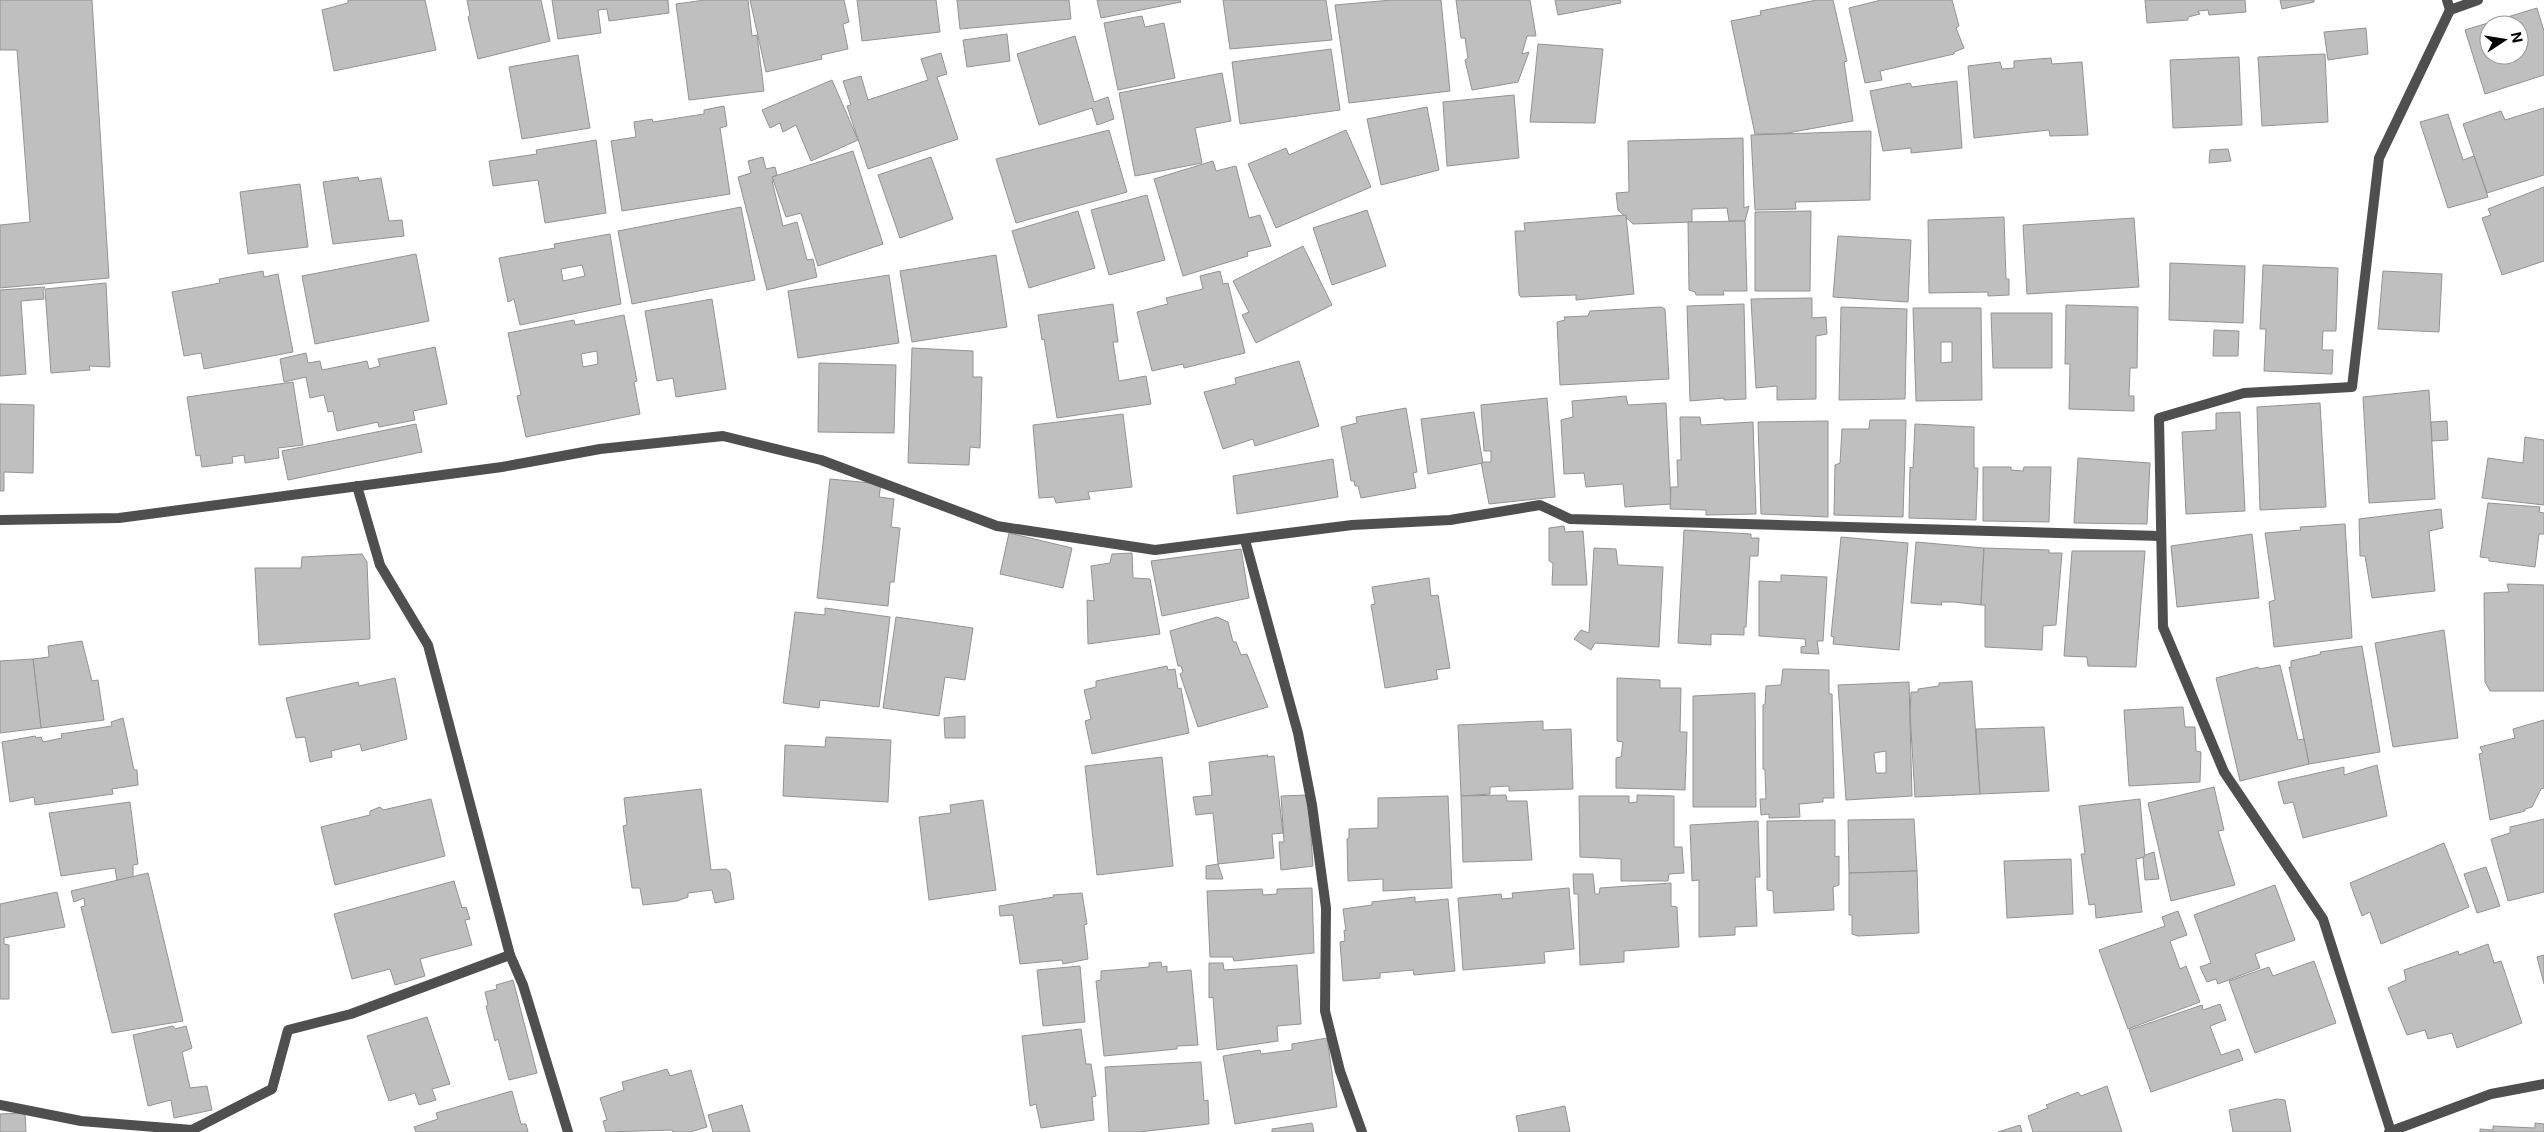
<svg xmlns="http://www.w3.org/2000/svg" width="2544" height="1132" font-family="Inter,sans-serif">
<rect width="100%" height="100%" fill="#fff"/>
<!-- building -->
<g fill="#bfbfbf" stroke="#939393" fill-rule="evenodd">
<polygon points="0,0 92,0 109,278 0,288 0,225 30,222 17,50 0,50"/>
<polygon points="348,0 425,0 436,50 334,71 322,10 348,3"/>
<polygon points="467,0 541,0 550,41 478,59 468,17 470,15"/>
<polygon points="552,0 668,0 669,13 609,21 607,9 598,10 601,33 558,39"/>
<polygon points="705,0 748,0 752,36 757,35 764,91 689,100 676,4"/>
<polygon points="750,0 844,0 849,22 843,24 848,49 821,55 822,59 766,72"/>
<polygon points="857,0 936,0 940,32 862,41"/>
<polygon points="957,0 1069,0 1071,19 960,29"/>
<polygon points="1097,0 1180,0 1181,2 1101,18"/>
<polygon points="1223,0 1326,0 1332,40 1230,49"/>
<polygon points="1392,0 1441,0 1450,91 1349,103 1335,5"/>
<polygon points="1456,0 1530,0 1536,36 1527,36 1522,54 1529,52 1518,82 1472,90 1465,60 1468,58 1465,38 1461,38"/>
<polygon points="1555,0 1620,0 1621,3 1558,15"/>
<polygon points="1817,0 1833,0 1847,61 1844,62 1853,121 1782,134 1755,134 1731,21 1761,15 1760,11"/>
<polygon points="1881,0 1952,0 1959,26 1956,28 1964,48 1954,52 1954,54 1880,71 1882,80 1865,83 1849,8"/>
<polygon points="2145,0 2245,0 2246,12 2209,15 2208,10 2198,11 2200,14 2188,17 2188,20 2147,23"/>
<polygon points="2280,0 2314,0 2314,2 2282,9"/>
<path d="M2537 8 2544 31V75L2485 94 2465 30ZM2489 25H2519V55H2489Z"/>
<polygon points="1142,16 1145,27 1164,23 1175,78 1118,90 1104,23"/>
<polygon points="2366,28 2368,54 2328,60 2324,32"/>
<polygon points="1007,34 1010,61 967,67 963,40"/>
<polygon points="1075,36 1094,102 1108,97 1114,119 1097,125 1092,108 1039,125 1017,54"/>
<polygon points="1538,44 1603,49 1595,123 1530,122"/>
<polygon points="1331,49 1340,110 1240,124 1232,62"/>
<polygon points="941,53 947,74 937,77 958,139 868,169 847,106 851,105 843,81 861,76 868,100 928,80 921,59"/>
<polygon points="2325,54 2328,122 2262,126 2258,57"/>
<polygon points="578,55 590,128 522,139 509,67"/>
<polygon points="2239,57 2242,125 2173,128 2170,60"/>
<polygon points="2051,58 2052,64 2082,62 2088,135 2050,136 2049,130 1974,138 1968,66 2000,62 2002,69 2014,68 2014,61"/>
<polygon points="1222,73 1231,121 1195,128 1202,163 1135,176 1119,93"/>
<polygon points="832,80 858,140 811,161 796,125 783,132 780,123 770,128 762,110"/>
<polygon points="1957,81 1962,148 1911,153 1911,148 1883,151 1870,91 1910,83 1912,87"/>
<polygon points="1514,95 1519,158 1447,166 1443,102"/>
<polygon points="724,106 727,126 720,128 730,194 622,211 611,141 636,137 634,122 652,119 653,122 704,114 704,110"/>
<polygon points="1427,107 1439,170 1381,185 1367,119"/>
<polygon points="2544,108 2544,175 2487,193 2463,124 2501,111 2505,120"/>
<polygon points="2448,114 2463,160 2474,156 2488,197 2448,208 2420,122"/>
<polygon points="1109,130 1127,192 1016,223 996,159"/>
<polygon points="1346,130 1371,187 1276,228 1248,164 1286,148 1289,155"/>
<polygon points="1871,131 1870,200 1795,202 1796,209 1755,210 1751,135"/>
<polygon points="1743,138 1744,208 1749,206 1745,221 1729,221 1727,208 1692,209 1692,222 1633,224 1618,210 1616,193 1629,192 1628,141"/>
<polygon points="596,140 606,213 545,223 538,180 493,186 489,161 537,154 536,150"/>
<polygon points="2228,149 2231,161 2209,163 2210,150"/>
<polygon points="853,151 883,244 818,266 801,213 786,217 772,177"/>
<polygon points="763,157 766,169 775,167 777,175 772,177 774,181 772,181 783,226 797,222 807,260 813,259 817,277 767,290 738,177 751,173 748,161"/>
<polygon points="931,157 953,219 900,238 878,175"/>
<polygon points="1213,161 1216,171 1236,166 1249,218 1260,215 1271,246 1247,252 1248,256 1183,276 1154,179"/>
<polygon points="358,177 359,181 381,178 389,221 402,220 404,236 333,244 323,182"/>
<polygon points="300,184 308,247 248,254 240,192"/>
<polygon points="2544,187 2544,261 2502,275 2482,218 2491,215 2488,209"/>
<polygon points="1147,195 1165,260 1109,275 1091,210"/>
<polygon points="741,207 755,280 632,304 618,231"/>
<polygon points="1367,210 1386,266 1332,285 1313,228"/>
<polygon points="1078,211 1095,268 1029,288 1012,231"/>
<polygon points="1811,211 1810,291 1755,291 1755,212"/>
<polygon points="1626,215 1634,294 1576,300 1576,295 1521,297 1519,295 1515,231 1525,231 1524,223"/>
<polygon points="2004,217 2006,279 2009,279 2009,295 1988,296 1988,292 1929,293 1928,220"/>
<polygon points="2134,218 2139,287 2027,294 2023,225"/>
<polygon points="1745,221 1747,291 1723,291 1724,295 1696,295 1695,292 1689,290 1688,222"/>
<path d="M610 234 621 304 520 325 514 299 508 302 499 258 555 248 554 244ZM582 265 585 276 563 281 561 269Z"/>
<polygon points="1838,236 1911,240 1908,302 1833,297"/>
<polygon points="1303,246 1332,305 1256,343 1242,315 1249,312 1233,281"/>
<polygon points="416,254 429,321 315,344 302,276"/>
<polygon points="996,255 1007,327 912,342 900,271"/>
<polygon points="2170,263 2245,266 2243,323 2169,320"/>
<polygon points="2263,265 2338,268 2336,331 2323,331 2322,350 2333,350 2332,374 2264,371 2266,329 2260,329"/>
<polygon points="263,271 264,277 278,274 293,352 204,369 201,353 184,356 172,292 220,283 219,279"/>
<polygon points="1220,271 1223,284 1228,283 1245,353 1184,368 1183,364 1152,371 1137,312 1168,304 1166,298 1203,289 1200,276"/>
<polygon points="2383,271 2442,274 2439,332 2378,329"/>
<polygon points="889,275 899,343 798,358 788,291"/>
<polygon points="106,283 110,367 89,366 90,370 51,373 45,289"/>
<polygon points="45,287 43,290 44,299 21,301 26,374 0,376 0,290"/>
<polygon points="1812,298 1812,318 1826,317 1827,334 1816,336 1816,399 1777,400 1777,386 1756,388 1751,299"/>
<polygon points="712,299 726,389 676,397 673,378 657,381 645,311"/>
<polygon points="1113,304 1118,342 1113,342 1119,381 1146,376 1151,404 1057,418 1044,339 1042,340 1038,315"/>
<polygon points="1744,304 1746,399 1724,400 1724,398 1690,401 1687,306"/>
<polygon points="2066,305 2138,307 2137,368 2130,368 2129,396 2134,396 2134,411 2069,409 2070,364 2065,364"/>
<polygon points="1661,307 1665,309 1669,379 1560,385 1557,322 1565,320 1564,317 1588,316 1590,311"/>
<polygon points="1841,307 1907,309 1905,399 1839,400"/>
<path d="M1913 308H1981L1982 400 1916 401ZM1941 342H1952V362L1941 363Z"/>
<polygon points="1991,313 2052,313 2052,368 1993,368"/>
<path d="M624 315 637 381 634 382 640 414 526 437 517 396 521 395 508 333 574 320 575 325ZM597 351 598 364 583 367 581 354Z"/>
<polygon points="2214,330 2239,331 2238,356 2213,356"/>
<polygon points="435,347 447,404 413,411 415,420 379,427 378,422 337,431 333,411 328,412 324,395 310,398 306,377 284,382 280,359 306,353 308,363 320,361 322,370 367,361 369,369 380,366 378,359"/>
<polygon points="912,348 973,351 973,377 982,377 980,448 970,447 969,465 908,463"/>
<polygon points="1299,361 1319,426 1255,446 1253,439 1223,449 1204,392 1236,384 1235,378"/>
<polygon points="819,363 896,365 894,433 818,432"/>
<polygon points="293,382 303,445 278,448 279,458 245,463 244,455 232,457 233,463 202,467 200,455 196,456 187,397"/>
<polygon points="2429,390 2435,499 2369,503 2363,397"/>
<polygon points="1626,396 1628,405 1666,403 1671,504 1625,507 1623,484 1586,487 1584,473 1564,474 1561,420 1573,417 1572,401"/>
<polygon points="1547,398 1555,497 1489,504 1481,462 1491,462 1491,451 1484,451 1481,405"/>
<polygon points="2320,403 2326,507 2260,510 2257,407"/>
<polygon points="0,404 34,405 33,473 4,472 4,491 0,491"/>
<polygon points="1406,408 1417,472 1413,473 1416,488 1361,498 1358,486 1355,486 1354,481 1351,481 1341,427 1357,423 1356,417"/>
<polygon points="1474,412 1483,463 1428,474 1421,419"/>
<polygon points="2240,412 2245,511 2186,514 2182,432 2216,430 2216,413"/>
<polygon points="1123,414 1132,487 1088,492 1090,499 1056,503 1054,497 1039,498 1033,425"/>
<polygon points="1680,417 1700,417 1701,425 1753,422 1756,514 1706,515 1706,510 1670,509 1671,487 1678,487 1677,460 1681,460"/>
<polygon points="1870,420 1906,420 1903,517 1834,515 1835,465 1840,463 1842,429 1869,429"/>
<polygon points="1828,421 1828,517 1761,514 1758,422"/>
<polygon points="2447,421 2448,440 2432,441 2431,422"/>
<polygon points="416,424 422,452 288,480 282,451"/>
<polygon points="1915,424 1974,427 1974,468 1978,468 1976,520 1909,518 1910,467 1913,468"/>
<polygon points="2525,437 2544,440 2544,505 2482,498 2488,458 2523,463"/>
<polygon points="2078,458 2150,463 2147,524 2074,523"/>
<polygon points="1333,459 1338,497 1237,514 1233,476"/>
<polygon points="1983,467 2011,467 2011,470 2023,471 2024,467 2051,467 2049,522 1983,521"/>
<polygon points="830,479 881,484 879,497 894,499 891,527 900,528 894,582 890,582 888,606 817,598"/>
<polygon points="2488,503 2540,507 2539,512 2544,513 2544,534 2539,534 2535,567 2489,561 2489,558 2480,557"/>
<polygon points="2441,509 2443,528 2429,531 2435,591 2372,598 2365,556 2360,556 2359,519"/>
<polygon points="2345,524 2352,638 2274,647 2269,602 2275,600 2265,533 2301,530 2300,527"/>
<polygon points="1564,526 1565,532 1583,531 1587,585 1552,585 1553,563 1549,561 1549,528"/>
<polygon points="1684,530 1751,534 1751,538 1759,538 1758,556 1750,556 1746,627 1744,627 1744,635 1711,634 1711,645 1678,643"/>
<polygon points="1009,533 1072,548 1063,588 1000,574"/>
<polygon points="2252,534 2259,598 2177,607 2171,546"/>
<polygon points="1841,537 1908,543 1899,650 1833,644 1834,637 1831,636"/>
<polygon points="1916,542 1984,548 1981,605 1954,602 1941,602 1942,605 1911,603"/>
<polygon points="1594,548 1616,549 1618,565 1663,567 1659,647 1595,643 1591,650 1574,639 1581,630 1589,633"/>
<polygon points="1984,548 2049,550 2049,553 2062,553 2056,625 2043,626 2042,650 1985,647 1985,605 1981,605"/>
<polygon points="1241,549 1249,598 1162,616 1151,561"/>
<polygon points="2072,551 2145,551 2136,667 2088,666 2087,657 2064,656"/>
<polygon points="1132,553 1133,578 1150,579 1160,634 1088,644 1087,600 1094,601 1091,566 1110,563 1112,554"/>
<polygon points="362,554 367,562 370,639 259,645 255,568 301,568 302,557"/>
<polygon points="1781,575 1827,577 1823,641 1817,641 1819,654 1801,653 1801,647 1806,646 1805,639 1759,636 1759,581 1781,582"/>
<polygon points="1429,578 1431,596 1438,595 1450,668 1436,670 1438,679 1385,688 1371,605 1375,604 1372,587"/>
<polygon points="2507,584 2544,585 2544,691 2490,691 2485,682 2484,593 2509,592"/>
<polygon points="825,608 890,617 879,707 820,700 819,708 783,703 795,612 825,615"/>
<polygon points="896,617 973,628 965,680 945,677 939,716 883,708"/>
<polygon points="1217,617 1228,622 1233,642 1236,642 1241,655 1247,654 1268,707 1198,727 1180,674 1183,672 1181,666 1178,666 1170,631"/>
<polygon points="2444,630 2458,738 2393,747 2375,643"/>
<polygon points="82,641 92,681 98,680 104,720 41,728 33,659 49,657 48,646"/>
<polygon points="2362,646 2380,752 2309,764 2289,667 2291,668 2291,661 2321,654 2320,652"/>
<polygon points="33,659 41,728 0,733 0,661"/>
<polygon points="2280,665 2298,740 2304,739 2309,764 2240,781 2216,678 2258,667 2259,669"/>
<polygon points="1167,666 1168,670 1175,669 1178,689 1181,688 1189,733 1092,754 1085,721 1091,719 1084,690 1096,687 1096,681"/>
<polygon points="1783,669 1829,670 1829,694 1832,694 1834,798 1823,798 1823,802 1799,804 1800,817 1769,818 1769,814 1761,815 1760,799 1766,799 1765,770 1763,769 1763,705 1765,704 1766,686 1781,685"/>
<polygon points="395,678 407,739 362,751 360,744 331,751 332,757 310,762 305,737 296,738 286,698 358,682 359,686"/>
<polygon points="1617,678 1660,680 1660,688 1681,688 1680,732 1687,732 1685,790 1616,788 1616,758 1621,757 1623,742 1617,741"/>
<polygon points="1972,681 1980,794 1915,797 1910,713 1911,692 1918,692 1918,689 1939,686 1939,683"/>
<path d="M1909 682 1912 796 1846 800 1838 685ZM1886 751V773H1876L1874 753Z"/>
<polygon points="1755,693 1756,807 1693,807 1693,696"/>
<polygon points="2183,707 2185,727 2195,727 2196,751 2201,752 2200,782 2129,786 2124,710"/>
<polygon points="965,716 965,738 945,738 944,718"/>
<polygon points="123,718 134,770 137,770 138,785 112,789 113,794 35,805 34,797 10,802 2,742 35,736 36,738 41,737 43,742 62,738 61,734 112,726 111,722"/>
<polygon points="2544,720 2544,788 2541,789 2532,807 2525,809 2525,811 2490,820 2479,754 2483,753 2480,747 2515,738 2513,729"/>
<polygon points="1543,721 1543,730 1571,729 1573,789 1509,791 1509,786 1490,787 1490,794 1461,796 1458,725"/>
<polygon points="2044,727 2049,791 1980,794 1976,729"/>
<polygon points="826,737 891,740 888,802 783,796 785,745 825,747"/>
<polygon points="1268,755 1267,757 1274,756 1283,833 1272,834 1274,858 1218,864 1213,813 1196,815 1193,797 1212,795 1209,762"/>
<polygon points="1162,757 1173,866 1097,875 1085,766"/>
<polygon points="2377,765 2387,816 2303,838 2293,802 2284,804 2278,782 2344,767 2344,775"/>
<polygon points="2214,787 2224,830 2218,831 2235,885 2171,901 2148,803"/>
<polygon points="701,789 711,870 726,869 730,872 734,899 715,903 712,890 688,893 688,897 677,901 643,905 640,888 632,888 623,826 627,825 624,798"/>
<polygon points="1308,795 1313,866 1281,870 1279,842 1284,842 1281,796"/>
<polygon points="1506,795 1507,801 1527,801 1532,860 1463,862 1461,796"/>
<polygon points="1637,795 1674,796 1674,847 1682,847 1684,873 1669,874 1668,881 1621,881 1621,859 1580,857 1579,796 1629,796 1629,803 1637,802"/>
<polygon points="1448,796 1452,888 1383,891 1383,879 1348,881 1347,839 1349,838 1349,829 1378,828 1378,798"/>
<polygon points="431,799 445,856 335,885 321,827 370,815 370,811 380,807 383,810"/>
<polygon points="2140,799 2145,857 2136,859 2142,912 2096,918 2095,904 2089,905 2081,854 2085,854 2079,806"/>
<polygon points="983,800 996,890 929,900 919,817 951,813 950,805"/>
<polygon points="130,802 138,864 133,865 133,878 117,881 115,868 61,876 49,813"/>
<polygon points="1914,819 1917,871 1849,873 1848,820"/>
<polygon points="2544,819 2544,892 2508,901 2491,839 2510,833 2510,827"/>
<polygon points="1835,820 1835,857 1839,856 1839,885 1833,887 1834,910 1774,913 1773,891 1767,890 1767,821"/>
<polygon points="1758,821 1760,877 1755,877 1757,926 1735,927 1735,935 1699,937 1699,880 1692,881 1690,825"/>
<polygon points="2444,843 2469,907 2381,944 2370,912 2362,916 2350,883"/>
<polygon points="2154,852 2159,879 2145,880 2143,858 2145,855"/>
<polygon points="2071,859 2073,914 2007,918 2004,861"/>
<polygon points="1218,864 1223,879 1206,879 1206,866"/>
<polygon points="2486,867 2500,906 2477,913 2464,874"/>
<polygon points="1917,871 1919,933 1858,936 1852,934 1852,915 1849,915 1849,873"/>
<polygon points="148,873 183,1021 112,1033 81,907 85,906 84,898 74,902 71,891"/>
<polygon points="1573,874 1593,874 1595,894 1599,894 1600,888 1671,883 1671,906 1677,907 1679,947 1624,951 1624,962 1580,965 1578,894 1574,894"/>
<polygon points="454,881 462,908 466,907 470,919 465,920 472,945 420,959 425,976 395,985 390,969 352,979 334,914"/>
<polygon points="2275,885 2295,940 2255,954 2260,968 2218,984 2216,979 2207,982 2200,967 2211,963 2194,915"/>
<polygon points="1312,888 1314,953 1234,961 1233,957 1210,957 1207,891 1262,889 1263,895 1277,894 1277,889"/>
<polygon points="1569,888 1574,949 1544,952 1545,963 1463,970 1458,898 1501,894 1502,899 1513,898 1512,893"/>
<polygon points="57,892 65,927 4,938 4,944 9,945 9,999 0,999 0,904"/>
<polygon points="1082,893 1087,924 1084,925 1088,959 1063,964 1062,960 1020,964 1013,915 1000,916 999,906 1054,897 1053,895"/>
<polygon points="1415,897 1415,902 1448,899 1455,971 1414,975 1413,970 1380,973 1380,978 1343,981 1340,942 1345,941 1344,930 1346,931 1343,909 1372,905 1372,902"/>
<polygon points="2178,911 2187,935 2170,941 2180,969 2186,966 2200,1002 2128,1029 2099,950 2165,926 2162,917"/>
<polygon points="2488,944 2494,963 2501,961 2522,1023 2457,1048 2452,1033 2428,1039 2425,1030 2407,1035 2388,988 2406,980 2404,970 2458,951 2459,955"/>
<polygon points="2544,955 2544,984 2537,957"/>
<polygon points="2314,961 2336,1023 2255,1053 2229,981 2269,967 2273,976"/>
<polygon points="1161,962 1162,967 1167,966 1167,972 1191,970 1198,1045 1177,1046 1177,1049 1104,1056 1096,981 1101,980 1101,971 1149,967 1149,963"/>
<polygon points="1209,963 1223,963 1224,970 1297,965 1301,1024 1277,1026 1278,1041 1217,1050 1213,997 1209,998"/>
<polygon points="1080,966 1085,1022 1043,1026 1037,970"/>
<polygon points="513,980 537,1073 509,1080 498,1039 495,1041 486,1006 488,1005 485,992 497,989 496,985"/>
<polygon points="2220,1004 2226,1020 2210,1026 2221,1055 2239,1049 2243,1060 2151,1092 2129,1030 2202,1005 2203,1010"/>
<polygon points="427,1017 450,1084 432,1089 436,1100 419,1105 415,1093 389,1101 367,1036"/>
<polygon points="173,1026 175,1029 186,1026 192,1048 182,1052 190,1088 207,1086 212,1110 174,1118 171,1100 148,1106 133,1035"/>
<polygon points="1081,1029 1086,1064 1091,1064 1096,1096 1092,1097 1094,1120 1041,1128 1036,1104 1030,1106 1022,1036"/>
<polygon points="1327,1038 1337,1107 1235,1124 1223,1056 1260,1050 1261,1054 1292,1050 1292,1044"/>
<polygon points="1201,1062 1204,1101 1208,1100 1209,1124 1139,1132 1109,1132 1105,1067"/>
<polygon points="667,1069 670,1076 691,1070 707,1127 690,1132 673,1132 672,1130 606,1132 603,1121 607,1120 600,1098 624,1090 622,1082"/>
<polygon points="2107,1086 2122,1132 2033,1132 2028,1116 2048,1108 2046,1105 2078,1092 2081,1096"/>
<polygon points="512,1091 521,1124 526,1124 528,1132 416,1132 414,1127 438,1119 436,1113"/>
<polygon points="2277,1099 2285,1100 2291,1132 2233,1132 2229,1110"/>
<polygon points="742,1105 750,1132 713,1132 708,1115"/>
<polygon points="1565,1106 1570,1132 1519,1132 1516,1116"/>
<polygon points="25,1113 26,1132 0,1132 0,1114"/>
<polygon points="1312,1123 1314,1132 1272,1132 1272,1129"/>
<polygon points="2535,1123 2544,1124 2544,1132 2480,1132 2480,1129 2493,1130 2493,1126 2535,1128"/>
<polygon points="2020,1125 2022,1132 1998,1132"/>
</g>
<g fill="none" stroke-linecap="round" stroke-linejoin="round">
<!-- minor -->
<g stroke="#4f4f4f" stroke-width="10">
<polyline points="2450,10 2478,0"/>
<polyline points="357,486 380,565 428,645 510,955 523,985 568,1132"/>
<polyline points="0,520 119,518 502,467 600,449 723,436 821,460 997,526 1155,550 1352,525 1450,520 1540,505 1570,519 2160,536"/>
<polyline points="1245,540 1298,733 1312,805 1326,908 1325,1011 1340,1071 1362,1132"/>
<polyline points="0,1105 81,1121 192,1130 272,1089 288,1030 351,1014 510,955"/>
<polyline points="2389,1132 2491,1094 2544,1084"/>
<polyline points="2391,1132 2323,919 2224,772 2163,627 2159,418 2244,393 2352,387 2379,158 2450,10 2447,0"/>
</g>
</g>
<!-- north arrow -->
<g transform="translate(2504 40) rotate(78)"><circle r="24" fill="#ffffff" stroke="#999999"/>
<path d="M0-4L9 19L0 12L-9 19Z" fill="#000000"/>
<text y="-8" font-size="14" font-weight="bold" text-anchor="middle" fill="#000000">N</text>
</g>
</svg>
